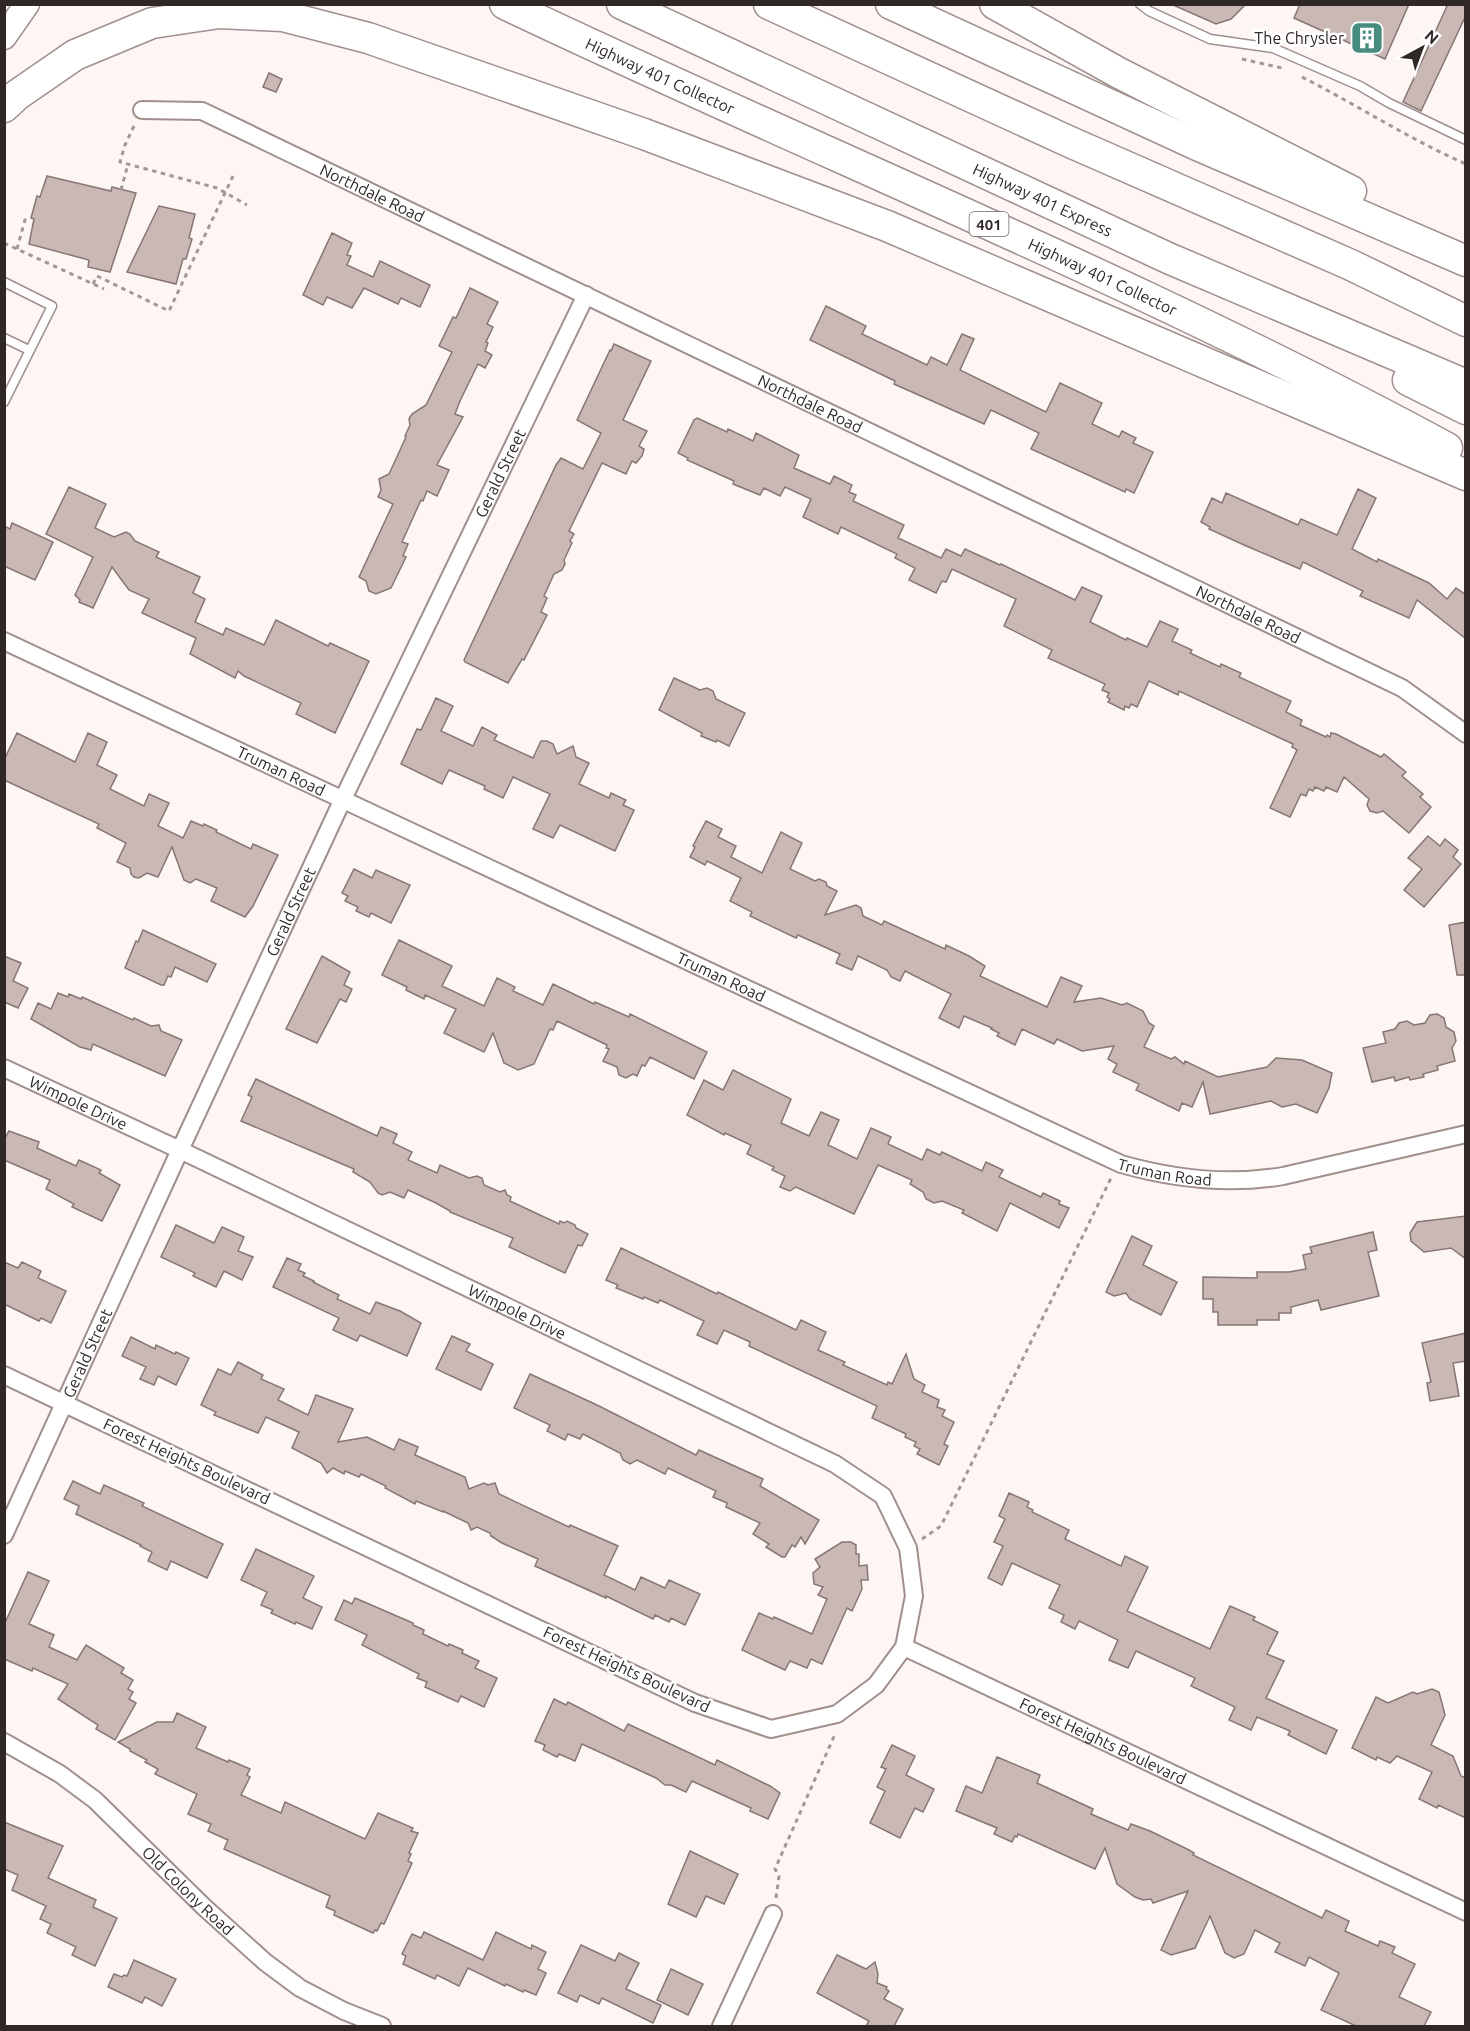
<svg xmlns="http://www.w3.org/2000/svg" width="1470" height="2031" font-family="Ubuntu,sans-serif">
<rect width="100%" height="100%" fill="#fdf6f4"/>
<!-- building -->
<g fill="#cab8b5" stroke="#877673" stroke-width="1.5">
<polygon points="1171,4 1246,4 1231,19 1216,24"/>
<polygon points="1300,4 1409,4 1385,59 1294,18"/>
<polygon points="1448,4 1466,4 1466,15 1421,111 1403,102"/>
<polygon points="269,73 282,79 276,92 263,87"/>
<polygon points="47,176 111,191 112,187 136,193 110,272 88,267 89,260 29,244 34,219 31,218 37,196 40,197"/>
<polygon points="159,206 195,214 189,238 192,239 186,259 183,259 176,284 127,272"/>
<polygon points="332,233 352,243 347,255 351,256 347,265 373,277 380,261 430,285 420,307 401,298 398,304 364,288 352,308 327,297 323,305 303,295"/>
<polygon points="470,288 498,302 487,324 493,327 486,342 488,343 485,351 492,355 485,368 478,364 460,401 455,414 463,417 437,465 449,470 437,496 427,491 423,501 421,500 402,542 408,544 403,556 406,557 391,588 376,594 369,591 366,581 359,577 393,504 378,497 381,490 379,479 389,474 406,437 405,436 410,425 409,419 412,414 426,405 452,352 439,346 453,317 456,318"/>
<polygon points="826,306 866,326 862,334 927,365 931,357 947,365 962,334 974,339 960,370 1046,412 1060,383 1102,403 1092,424 1119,437 1122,431 1136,438 1133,443 1153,452 1134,493 1126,489 1125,492 1031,449 1039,433 991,410 984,424 894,384 895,381 810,340"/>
<polygon points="614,344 651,361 623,420 647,431 639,446 644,449 642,456 636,463 632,461 626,474 602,463 569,531 574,534 570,541 572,543 564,560 565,564 562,570 554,574 544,596 547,598 541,612 547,615 524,660 522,659 508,683 465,662 464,660 556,465 561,458 583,469 601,433 577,420 610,350 611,351"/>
<polygon points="697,418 727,432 728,429 753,441 756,433 799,455 794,468 830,484 834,476 852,485 849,492 856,495 853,501 904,525 898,538 941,558 946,549 961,556 965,549 1000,565 1001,564 1075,600 1082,587 1102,596 1090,622 1126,640 1127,638 1147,647 1160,621 1178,629 1172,641 1192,650 1190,653 1220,667 1221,664 1241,673 1239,677 1291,701 1286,712 1302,720 1300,725 1326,737 1327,735 1330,737 1331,733 1336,734 1381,757 1384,754 1406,772 1402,776 1423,794 1420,797 1431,807 1409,833 1383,811 1377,813 1370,811 1367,805 1369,799 1344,777 1337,792 1326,787 1324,791 1315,787 1313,791 1309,789 1306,796 1301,794 1290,817 1270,808 1297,750 1292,747 1293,744 1179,691 1178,695 1149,681 1137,707 1131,704 1129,708 1125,706 1124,710 1108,702 1110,699 1107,697 1109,693 1102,690 1105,684 1048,658 1052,650 1004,626 1016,599 952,569 946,582 942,581 936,593 909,580 915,568 895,558 897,554 841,527 838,534 803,517 811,499 785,487 780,496 764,488 760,495 733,484 734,481 687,460 688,458 678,453 694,420"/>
<polygon points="69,487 106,504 95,528 114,537 126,532 130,534 135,541 159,552 156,557 200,577 193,593 205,599 195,622 223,635 226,628 264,645 276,620 328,646 330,643 369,661 335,733 296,714 301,703 244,676 238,671 235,678 190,654 196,638 142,613 149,599 129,590 112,567 93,608 79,602 80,600 75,595 93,557 46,534"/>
<polygon points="1358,489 1376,498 1352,549 1377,562 1378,559 1429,583 1447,599 1456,588 1466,595 1466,639 1417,600 1409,618 1360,596 1363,591 1303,562 1300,569 1244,545 1209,529 1210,527 1201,522 1212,498 1222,503 1226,493 1298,525 1301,519 1337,535"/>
<polygon points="12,523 53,542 35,580 4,566 4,526 10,529"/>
<polygon points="674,678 700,690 707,688 713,691 716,699 745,713 729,746 717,740 716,742 701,736 702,733 659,710"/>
<polygon points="436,698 453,706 441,731 473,746 482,727 497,735 494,740 533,758 541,741 547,741 553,744 557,754 573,746 576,757 589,763 579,784 609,798 611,793 626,800 623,805 634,810 615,851 560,825 553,838 533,829 550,794 513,777 503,798 484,789 485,786 449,770 442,784 401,764 417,729 421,730"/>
<polygon points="17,733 75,762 88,733 107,742 97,765 117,775 110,789 144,806 149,794 169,803 158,826 183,838 191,821 203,826 204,824 217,830 216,832 251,849 253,844 278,855 253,906 245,917 211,901 217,888 196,879 190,883 184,880 172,847 158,877 147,873 139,878 134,877 131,874 130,868 117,862 126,843 97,828 99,824 4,780 4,760"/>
<polygon points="706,821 722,829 718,837 736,846 731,857 762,873 781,832 802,843 790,869 815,881 819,879 826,882 827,886 837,891 825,915 856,905 861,908 863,916 882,925 884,921 945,949 946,945 969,956 985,966 980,976 1047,1007 1061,977 1082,986 1074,1002 1101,998 1122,1005 1127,1003 1143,1011 1149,1023 1154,1026 1144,1047 1171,1059 1175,1057 1184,1064 1185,1061 1218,1077 1267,1067 1276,1058 1302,1060 1332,1073 1329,1088 1317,1113 1296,1104 1282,1107 1271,1101 1210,1114 1203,1082 1192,1107 1182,1103 1179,1111 1136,1090 1139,1084 1113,1072 1117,1064 1108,1059 1114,1046 1082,1051 1057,1039 1054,1044 1022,1029 1015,1045 997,1036 999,1033 991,1029 992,1028 964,1016 959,1028 939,1018 951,994 905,971 900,981 891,977 887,970 858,956 852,970 836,963 840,954 798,935 796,938 750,916 752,912 730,901 741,878 707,861 705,865 690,857 695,847 693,846"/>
<polygon points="1428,836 1440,846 1445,839 1458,850 1453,857 1461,864 1424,907 1404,890 1422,869 1408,858"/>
<polygon points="354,869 372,878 376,870 410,885 391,923 371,913 369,917 356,911 358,907 345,901 348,896 342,893"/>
<polygon points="1466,922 1466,975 1457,975 1449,925"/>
<polygon points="143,930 216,964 207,982 175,967 171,977 168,976 164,985 161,985 125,968 136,941 138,942"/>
<polygon points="399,940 452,966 442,986 484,1006 497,978 515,987 513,991 543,1005 553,984 594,1004 595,1002 629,1017 630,1014 707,1052 694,1079 650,1057 645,1066 642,1065 637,1076 633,1074 626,1078 619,1075 617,1067 603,1061 609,1049 606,1048 607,1045 557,1021 553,1030 550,1029 534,1064 518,1070 504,1063 493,1033 484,1052 444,1033 456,1009 425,995 424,999 406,990 407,987 382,975"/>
<polygon points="4,956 21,963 13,981 28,988 18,1008 4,1002"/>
<polygon points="322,956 350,972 344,985 352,989 346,1002 340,999 317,1043 286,1029"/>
<polygon points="58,993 68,997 69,994 81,999 82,997 133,1020 134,1018 151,1026 159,1025 161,1031 182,1040 165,1076 93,1044 91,1050 80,1047 31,1019 38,1003 51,1009"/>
<polygon points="1437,1014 1444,1018 1446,1027 1454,1032 1456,1041 1452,1048 1455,1061 1437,1066 1438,1070 1423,1074 1424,1077 1410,1080 1409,1077 1395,1081 1394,1077 1372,1082 1363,1048 1386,1043 1383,1032 1395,1029 1399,1023 1407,1021 1414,1025 1425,1023 1430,1015"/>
<polygon points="733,1070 791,1099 781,1123 809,1136 821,1112 839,1120 828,1145 857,1159 871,1128 891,1137 888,1144 922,1160 927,1149 940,1155 942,1152 982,1171 986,1162 1003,1170 999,1177 1041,1197 1043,1193 1060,1201 1059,1204 1069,1208 1059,1228 1010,1203 997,1231 962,1213 964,1210 942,1201 934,1203 926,1199 923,1192 910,1184 912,1180 878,1165 854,1214 796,1187 790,1191 780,1187 785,1176 772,1170 774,1167 747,1154 751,1145 725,1133 724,1135 687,1115 704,1080 723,1090"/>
<polygon points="256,1079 377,1136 381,1127 397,1134 393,1143 412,1152 408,1160 437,1173 440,1165 469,1178 477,1176 482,1178 484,1185 500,1192 505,1190 507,1195 511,1197 510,1201 559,1224 560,1221 564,1223 567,1221 575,1225 576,1228 588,1234 582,1246 578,1245 565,1273 509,1247 513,1238 450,1212 450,1211 436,1203 408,1190 404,1198 390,1192 382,1195 378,1193 370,1182 353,1172 354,1169 241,1121 252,1097 248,1095"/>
<polygon points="9,1131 39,1142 37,1148 76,1166 79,1160 101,1170 99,1173 120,1185 102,1221 72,1207 74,1204 46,1189 50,1180 4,1160 4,1140"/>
<polygon points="1466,1216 1466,1259 1451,1248 1424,1252 1411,1241 1410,1233 1417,1222"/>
<polygon points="176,1225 214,1243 222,1227 244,1237 238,1251 253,1257 242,1280 224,1271 216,1287 193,1276 195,1273 161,1257"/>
<polygon points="1373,1232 1377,1250 1368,1252 1379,1296 1321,1310 1318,1300 1291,1307 1291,1313 1279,1313 1279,1320 1257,1320 1257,1325 1218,1325 1218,1312 1213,1312 1213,1299 1203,1299 1203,1277 1257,1278 1257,1272 1289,1272 1306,1269 1303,1255 1312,1253 1310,1247"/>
<polygon points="1132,1236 1152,1246 1143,1265 1177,1282 1161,1315 1130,1299 1126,1293 1114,1296 1106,1292"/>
<polygon points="621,1248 717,1294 718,1292 796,1330 801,1320 826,1332 818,1350 845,1362 843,1365 887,1385 888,1382 892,1384 906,1354 914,1379 925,1385 922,1392 939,1400 937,1407 945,1410 942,1416 954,1422 944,1444 948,1446 939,1465 917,1454 920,1449 914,1446 916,1442 905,1437 906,1434 872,1418 877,1406 749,1346 750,1342 724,1330 717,1344 697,1335 704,1321 660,1300 658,1303 644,1297 643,1299 616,1288 618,1285 606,1280"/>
<polygon points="287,1258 301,1264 298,1270 305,1273 303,1276 314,1281 313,1282 339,1295 337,1299 370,1314 376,1302 400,1311 421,1323 407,1356 360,1335 357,1341 333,1330 339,1318 273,1287"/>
<polygon points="4,1262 18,1268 22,1262 41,1271 38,1278 66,1291 51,1323 41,1318 39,1321 4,1304"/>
<polygon points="1466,1333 1466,1361 1453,1363 1459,1396 1430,1401 1427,1383 1431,1382 1422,1343"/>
<polygon points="452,1336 470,1344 466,1351 493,1364 481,1390 436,1369"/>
<polygon points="131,1337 155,1349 156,1345 175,1354 176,1352 189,1358 176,1385 158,1376 154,1385 140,1379 146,1367 122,1356"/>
<polygon points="238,1362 263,1375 261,1379 284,1389 278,1400 308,1415 316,1395 353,1409 338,1442 367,1437 394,1450 399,1439 418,1447 415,1455 465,1477 469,1489 484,1483 488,1485 495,1483 499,1494 569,1527 570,1525 618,1546 604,1575 635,1590 641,1577 665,1588 669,1580 700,1594 685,1625 671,1618 669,1622 655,1615 653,1619 606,1596 606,1598 535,1566 538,1559 502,1543 491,1536 490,1533 477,1527 471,1530 468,1523 443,1511 443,1512 416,1501 415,1504 385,1488 386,1486 361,1474 359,1477 345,1471 344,1474 333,1468 327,1473 321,1463 292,1448 299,1432 266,1417 258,1433 214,1415 216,1412 201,1405 218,1369 231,1375"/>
<polygon points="530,1374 597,1405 696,1455 699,1450 763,1479 760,1486 819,1520 805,1544 801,1537 795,1547 792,1545 785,1557 782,1557 766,1547 769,1544 753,1534 760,1523 726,1507 727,1503 713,1497 716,1491 668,1468 665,1474 637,1460 630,1464 623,1460 620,1453 583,1434 580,1439 568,1434 565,1440 547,1431 550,1425 514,1408"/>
<polygon points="73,1481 100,1494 104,1485 144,1503 142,1506 223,1544 207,1578 171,1561 167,1570 148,1561 152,1552 140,1546 141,1545 76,1514 79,1506 64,1499"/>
<polygon points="1009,1493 1029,1502 1027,1507 1033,1510 1032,1512 1069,1530 1065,1539 1121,1566 1125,1556 1148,1567 1127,1611 1210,1649 1230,1606 1255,1617 1253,1620 1278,1632 1267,1654 1284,1661 1266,1698 1337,1730 1326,1754 1288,1735 1290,1731 1257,1717 1251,1730 1229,1720 1235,1707 1191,1686 1195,1678 1136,1651 1128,1668 1109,1660 1118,1640 1079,1621 1075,1629 1061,1622 1064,1615 1049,1608 1060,1585 1012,1563 1002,1585 988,1578 1003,1546 994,1542 1005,1519 999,1516"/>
<polygon points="842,1542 851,1542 856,1545 856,1554 859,1554 859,1566 867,1565 868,1580 861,1580 862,1589 852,1611 847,1608 822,1664 811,1659 807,1668 790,1661 785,1670 742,1650 759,1613 773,1619 774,1617 812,1634 827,1599 818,1595 823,1587 814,1584 813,1573 820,1567 815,1559"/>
<polygon points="256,1549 314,1576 303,1598 322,1607 312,1629 296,1622 295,1624 271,1613 273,1610 261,1605 267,1592 241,1580"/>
<polygon points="28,1572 49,1581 29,1624 54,1635 49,1647 77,1660 86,1645 124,1668 121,1673 133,1680 128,1689 133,1692 129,1699 136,1703 115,1740 96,1729 98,1725 58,1699 68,1684 33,1668 32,1671 4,1659 4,1625"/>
<polygon points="355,1598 413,1623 413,1625 424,1630 423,1634 448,1646 449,1644 463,1650 462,1653 479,1661 475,1668 497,1678 484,1707 461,1696 458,1702 425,1687 427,1682 417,1678 419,1674 362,1645 367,1635 335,1620 344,1600 352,1604"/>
<polygon points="1432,1689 1439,1692 1445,1715 1431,1745 1453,1756 1461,1776 1466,1778 1466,1818 1438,1805 1437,1808 1419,1799 1432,1772 1397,1756 1390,1763 1377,1757 1376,1760 1352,1748 1376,1697 1388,1703 1413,1692 1417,1694"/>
<polygon points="554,1699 566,1705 568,1702 624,1731 628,1724 715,1765 717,1760 770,1786 780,1793 768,1819 750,1811 751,1808 692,1781 686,1792 671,1785 665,1785 656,1778 582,1744 575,1761 559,1754 557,1757 543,1750 545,1745 535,1741"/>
<polygon points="177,1713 206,1727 196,1748 228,1762 229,1760 250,1769 247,1775 250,1777 241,1795 281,1813 285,1802 365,1839 378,1813 413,1828 411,1831 418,1833 409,1853 411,1854 408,1861 412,1863 384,1924 381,1923 377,1931 375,1930 373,1933 334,1915 335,1911 326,1907 330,1896 224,1849 228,1840 208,1831 211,1824 188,1814 197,1794 155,1774 158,1769 145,1762 147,1760 130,1751 130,1749 118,1742 157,1722 173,1722"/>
<polygon points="892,1745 915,1756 906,1775 934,1789 923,1812 915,1808 900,1838 870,1823 885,1791 877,1787 886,1769 881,1767"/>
<polygon points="997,1757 1040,1775 1037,1783 1093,1809 1091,1814 1128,1830 1131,1824 1150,1831 1189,1850 1194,1853 1193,1855 1322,1918 1326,1910 1349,1921 1345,1931 1378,1946 1380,1941 1395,1947 1392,1953 1415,1964 1399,1997 1431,2012 1424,2026 1356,2026 1321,2010 1339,1973 1309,1957 1305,1966 1275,1952 1280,1943 1255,1930 1244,1954 1234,1958 1225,1953 1210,1916 1195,1948 1171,1955 1161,1950 1188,1891 1153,1903 1151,1899 1143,1900 1135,1897 1117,1884 1105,1848 1095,1869 1018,1834 1017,1837 1015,1836 1012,1842 994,1834 997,1828 956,1811 966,1786 982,1793"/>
<polygon points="4,1822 63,1846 48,1878 96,1900 93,1907 117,1918 95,1966 72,1955 76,1947 47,1933 51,1924 40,1919 46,1906 12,1890 18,1875 4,1869"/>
<polygon points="690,1851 738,1874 724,1904 706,1896 696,1917 668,1904"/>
<polygon points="424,1932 483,1960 496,1932 531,1949 532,1945 546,1952 538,1969 546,1973 536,1995 524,1990 523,1992 506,1984 505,1986 468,1968 459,1986 437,1975 435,1979 403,1964 406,1956 402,1954 412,1934 421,1938"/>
<polygon points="581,1945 615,1961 619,1953 639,1963 626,1989 661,2005 653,2023 602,1998 599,2004 580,1995 577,2002 558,1993"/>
<polygon points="837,1955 866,1969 875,1962 878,1974 877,1983 887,1987 886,1989 889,1991 884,1999 903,2009 894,2026 866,2026 869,2021 817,1993"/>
<polygon points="134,1960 176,1979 162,2006 145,1997 142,2003 108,1987 114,1974 122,1977 124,1975 127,1976"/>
<polygon points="671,1969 703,1984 688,2015 657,2000"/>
</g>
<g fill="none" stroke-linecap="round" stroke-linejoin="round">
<!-- lane casing -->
<g stroke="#a08f8c" stroke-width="11">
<g id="lane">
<polyline points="1140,4 1149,11 1210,39 1273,48 1360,86 1389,103 1466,140"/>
<polyline points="4,282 52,306 4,402"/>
<polyline points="4,338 29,350"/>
</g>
</g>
<!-- street casing -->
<g stroke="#a08f8c" stroke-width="20">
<g id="street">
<path id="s1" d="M142 110 202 111 1402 688 1466 734"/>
<path id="s2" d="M4 641 1121 1164C1174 1179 1230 1185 1283 1176L1466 1134"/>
<path id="s3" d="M4 1068 180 1150 835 1464 883 1496 908 1548 914 1596 904 1647 876 1685 837 1714 771 1729 695 1703 4 1375"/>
<path id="s4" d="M4 1535 180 1150 342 801 586 295"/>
<path id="s5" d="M904 1647 1466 1912"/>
<path id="s6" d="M4 1742 60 1774 95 1800 204 1907 265 1962 300 1988 344 2011 382 2026"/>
<polyline points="721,2026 773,1914"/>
</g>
</g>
<!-- secondary casing -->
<g stroke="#a08f8c" stroke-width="27">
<polyline id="secondary" points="4,37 27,4"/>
</g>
<!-- highway casing -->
<g stroke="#a08f8c" stroke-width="33">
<g id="highway">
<path id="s7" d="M505 4C818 153 1141 282 1447 448"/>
<path id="s8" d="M622 4 1168 258 1466 385"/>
<polyline points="769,4 1070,142 1351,265 1466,321"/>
<polyline points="891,4 1195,144 1466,261"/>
<polyline points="995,4 1119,73 1351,191"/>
<polyline points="4,107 17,95 75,55 152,23 219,13 283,16 368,38 644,134 887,226 1466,475"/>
<polyline points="1408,380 1466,409"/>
</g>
</g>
<!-- path -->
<g stroke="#a09997" stroke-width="3" stroke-dasharray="4.5 4.5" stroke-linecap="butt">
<polyline points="1242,59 1282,68"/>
<path d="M1302 77C1357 105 1409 139 1466 164"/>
<polyline points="134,126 125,145 120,162 217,188 247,205"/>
<polyline points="121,190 128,164"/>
<polyline points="4,243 104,289"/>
<polyline points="17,249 26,216"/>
<polyline points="93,284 97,276 169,311 233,176"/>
<polyline points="922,1539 941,1526 1111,1178"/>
<polyline points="776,1898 779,1876 775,1869 836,1732"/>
</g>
<!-- lane -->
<use href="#lane" stroke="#fff" stroke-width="8"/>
<!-- street -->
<use href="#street" stroke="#fff" stroke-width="16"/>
<!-- secondary -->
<use href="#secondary" stroke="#fff" stroke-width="24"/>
<!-- highway -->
<use href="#highway" stroke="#fff" stroke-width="30"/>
</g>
<!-- icons -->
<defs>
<g id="building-square" transform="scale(1.725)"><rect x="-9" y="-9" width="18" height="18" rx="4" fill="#488c80" stroke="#fff"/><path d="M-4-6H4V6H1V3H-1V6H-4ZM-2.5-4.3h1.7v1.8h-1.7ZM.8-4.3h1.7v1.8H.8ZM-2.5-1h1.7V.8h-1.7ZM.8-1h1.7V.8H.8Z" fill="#fff"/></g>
</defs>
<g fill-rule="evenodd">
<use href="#building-square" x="1367" y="38"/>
</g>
<g text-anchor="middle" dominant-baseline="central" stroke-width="5" stroke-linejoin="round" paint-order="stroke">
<!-- shield labels -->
<rect fill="#fff" stroke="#6d6868" stroke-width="1.5" x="969.5" y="212" width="39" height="24" rx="4.5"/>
<g font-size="15" font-weight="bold" fill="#2f2827">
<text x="989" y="224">401</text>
</g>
<!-- poi labels -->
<g font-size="16" fill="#2f2827" stroke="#fff" text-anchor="end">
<text x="1344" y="38">The Chrysler</text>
</g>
<!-- street labels -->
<g font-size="16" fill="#2f2827" stroke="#fff">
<text stroke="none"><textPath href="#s7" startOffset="171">Highway 401 Collector</textPath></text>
<text stroke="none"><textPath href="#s1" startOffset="249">Northdale Road</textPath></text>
<text stroke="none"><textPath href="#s8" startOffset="464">Highway 401 Express</textPath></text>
<text stroke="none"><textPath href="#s7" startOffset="657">Highway 401 Collector</textPath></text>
<text stroke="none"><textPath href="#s1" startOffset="735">Northdale Road</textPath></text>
<text stroke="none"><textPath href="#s4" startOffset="1172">Gerald Street</textPath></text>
<text stroke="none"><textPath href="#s1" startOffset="1221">Northdale Road</textPath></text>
<text stroke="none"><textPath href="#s2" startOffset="306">Truman Road</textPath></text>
<text stroke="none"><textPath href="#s4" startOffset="686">Gerald Street</textPath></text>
<text stroke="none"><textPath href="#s2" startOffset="792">Truman Road</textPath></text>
<text stroke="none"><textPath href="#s3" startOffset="82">Wimpole Drive</textPath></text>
<text stroke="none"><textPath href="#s2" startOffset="1278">Truman Road</textPath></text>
<text stroke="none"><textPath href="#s3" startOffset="568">Wimpole Drive</textPath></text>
<text stroke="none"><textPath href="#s4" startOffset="200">Gerald Street</textPath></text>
<text transform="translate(187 1461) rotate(25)">Forest Heights Boulevard</text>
<text transform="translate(627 1669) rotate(25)">Forest Heights Boulevard</text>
<text stroke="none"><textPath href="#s5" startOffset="220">Forest Heights Boulevard</textPath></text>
<text stroke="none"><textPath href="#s6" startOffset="238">Old Colony Road</textPath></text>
</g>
</g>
<!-- border -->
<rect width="1470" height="2031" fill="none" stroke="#2f2827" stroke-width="12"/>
<!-- north arrow -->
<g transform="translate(1422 48) rotate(41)" stroke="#ffffff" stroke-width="4.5" paint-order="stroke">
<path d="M0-4.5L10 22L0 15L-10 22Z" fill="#2f2827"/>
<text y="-9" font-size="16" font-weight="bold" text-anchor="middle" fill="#2f2827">N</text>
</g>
</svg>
